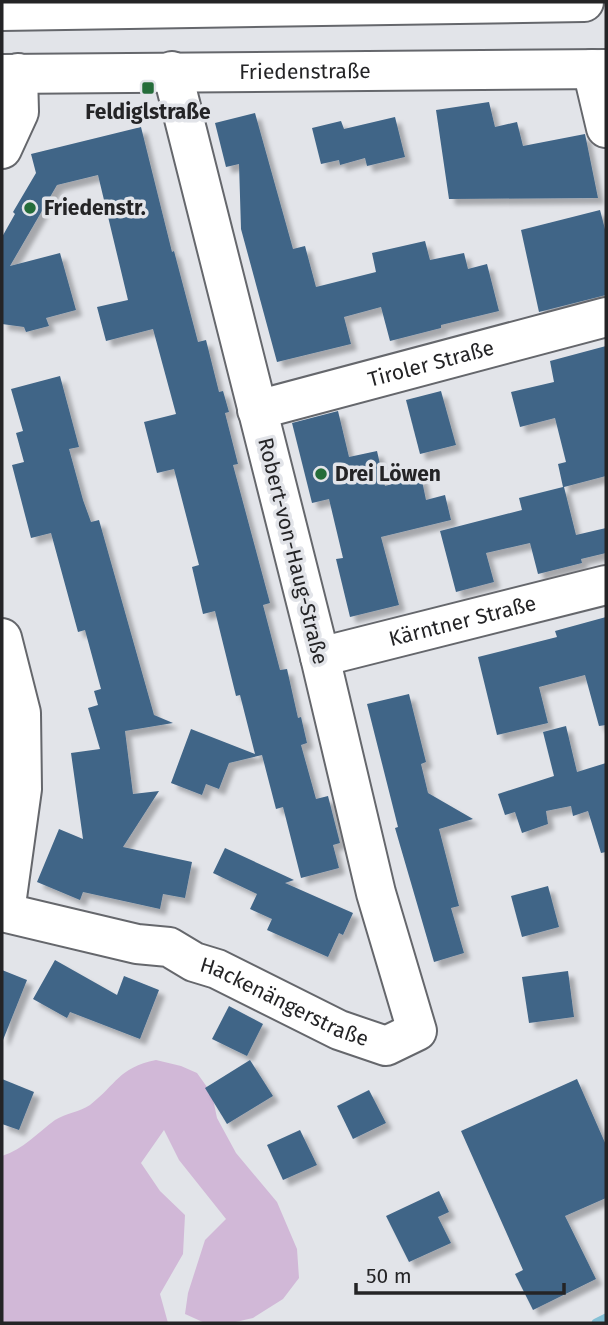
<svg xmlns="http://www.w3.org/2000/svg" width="608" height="1325" font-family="'Fira Sans',sans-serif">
<defs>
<filter id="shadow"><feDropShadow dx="6" dy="6" stdDeviation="2" flood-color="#0004"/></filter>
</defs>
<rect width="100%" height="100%" fill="#e2e4e9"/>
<!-- green -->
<path fill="#d1b8d7" d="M156 1060 181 1066 197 1073 212 1094 217 1118 236 1153 277 1202 297 1249 299 1278 283 1299 253 1318 231 1323H205L185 1314 188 1293 205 1240 226 1219 179 1160 164 1130 141 1163 160 1191 185 1215 183 1254 160 1294 168 1323H2V1156C24 1149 37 1133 55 1120 66 1113 80 1112 90 1105 117 1084 118 1068 156 1060Z"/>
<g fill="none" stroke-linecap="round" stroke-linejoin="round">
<!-- stream -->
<polyline stroke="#84c0d5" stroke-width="9" points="596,1323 606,1318"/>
</g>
<!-- building -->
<g fill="#406587" filter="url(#shadow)">
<polygon points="489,102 495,127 517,122 523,146 585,134 598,198 449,199 436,110"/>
<polygon points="255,113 293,249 305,246 316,287 376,272 372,253 425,241 430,260 464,253 468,269 487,264 499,311 441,325 441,328 390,341 381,307 344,317 351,344 277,362 241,229 239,164 226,167 215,123"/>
<polygon points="395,117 405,157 367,166 365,158 340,165 339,160 321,164 312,128 341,121 344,129"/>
<polygon points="141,127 172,252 174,251 198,342 206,340 219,392 223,391 229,412 225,413 238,464 233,465 270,603 263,605 280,670 287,669 298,718 301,717 307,743 301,745 316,799 328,796 340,843 333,845 339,868 301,878 283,807 276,809 262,755 229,763 219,789 206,784 202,795 171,783 191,729 255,754 240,695 236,696 215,611 203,614 192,567 199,565 174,469 157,473 144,422 176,414 153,329 106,341 97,307 128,300 98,175 57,185 10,266 60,253 76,310 46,318 49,326 26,332 24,327 2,324 2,237 15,214 13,212 36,173 31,154"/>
<polygon points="600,210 606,233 606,295 539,312 521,230"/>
<polygon points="606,346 606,476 564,487 576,535 606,528 606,553 581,559 582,563 538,574 530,543 486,553 494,582 456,592 440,531 522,510 519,498 563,487 558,464 566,462 555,418 520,427 511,392 554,382 550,361"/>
<polygon points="60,376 79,447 69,449 83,500 91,522 99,520 154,715 173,723 125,731 133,794 159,791 123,847 192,862 185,898 163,894 160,909 83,892 80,900 37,882 59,829 83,839 71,753 100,749 88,708 98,705 94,691 101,689 85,630 78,632 51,533 31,538 12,465 24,462 16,433 23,431 11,389"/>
<polygon points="441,391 456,445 420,454 406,400"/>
<polygon points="338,411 349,457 377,451 385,486 421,476 426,500 445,495 451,520 381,537 399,605 350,617 336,559 343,558 329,499 312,503 292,423"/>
<polygon points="606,617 606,725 599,726 585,675 539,687 548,723 497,735 478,657 557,637 555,631"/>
<polygon points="409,694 426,762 421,764 428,793 473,819 439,829 459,906 451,908 464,953 434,962 395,828 398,827 367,704"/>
<polygon points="566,726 577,772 606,763 606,852 601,853 588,811 573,816 571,806 546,811 548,824 522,833 515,812 505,815 498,794 554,776 543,732"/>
<polygon points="225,848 294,880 285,883 353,913 343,935 339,933 328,957 267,930 272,919 250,909 257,894 213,873"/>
<polygon points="548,886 559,927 522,937 511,896"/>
<polygon points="55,960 117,995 124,976 159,990 140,1039 70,1012 67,1018 33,999"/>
<polygon points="2,970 27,980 3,1040 2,1039"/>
<polygon points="568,971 574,1017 529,1023 522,977"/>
<polygon points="229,1006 263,1024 247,1056 212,1039"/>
<polygon points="250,1060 273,1096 227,1124 205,1088"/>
<polygon points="2,1079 34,1092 19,1130 2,1124"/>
<polygon points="577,1079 606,1145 606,1198 565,1216 596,1279 533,1310 515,1274 523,1270 461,1131"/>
<polygon points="369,1090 386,1123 353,1139 337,1106"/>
<polygon points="300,1130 317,1165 283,1180 267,1145"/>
<polygon points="439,1191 449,1212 438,1217 451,1243 409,1262 386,1216"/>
</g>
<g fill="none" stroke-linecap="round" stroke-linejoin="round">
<!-- minor casing -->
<g stroke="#65676c" stroke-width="42">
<g id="minor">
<polyline points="2,11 584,2"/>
<polyline points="592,69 606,128"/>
<path id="s1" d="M2 74 606 69"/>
<polyline points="2,149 19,112 18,73"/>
<path id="s2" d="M257 410 606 317"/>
<polyline points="2,638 21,713 22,789 5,912"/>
<path id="s3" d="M320 657 606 585"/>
<path id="s4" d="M2 912 137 944 169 947 194 962 217 969 339 1030 386 1046 417 1031 376 893 320 657 172 71"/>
</g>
</g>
<!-- minor -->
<use href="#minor" stroke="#fff" stroke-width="38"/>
</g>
<!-- markers -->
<g fill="#256d3a" stroke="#e2e4e9" stroke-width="2.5">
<rect x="141" y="81" width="14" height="14" rx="3.5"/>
<circle cx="30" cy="208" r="7"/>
<circle cx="321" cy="474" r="7"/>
</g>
<g text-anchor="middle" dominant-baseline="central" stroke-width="7" stroke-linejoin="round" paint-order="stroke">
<!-- street labels -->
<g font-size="21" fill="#242426" stroke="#e2e4e9">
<text stroke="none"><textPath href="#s1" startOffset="303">Friedenstraße</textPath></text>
<text stroke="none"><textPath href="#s2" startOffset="180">Tiroler Straße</textPath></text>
<text transform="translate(293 551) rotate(76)">Robert-von-Haug-Straße</text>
<text stroke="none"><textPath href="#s3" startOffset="147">Kärntner Straße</textPath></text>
<text stroke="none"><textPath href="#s4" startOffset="299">Hackenängerstraße</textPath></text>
</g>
<!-- poi labels -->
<g font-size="21" font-weight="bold" fill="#242426" stroke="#e2e4e9" text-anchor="start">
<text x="148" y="112" text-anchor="middle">Feldiglstraße</text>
<text x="44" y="208">Friedenstr.</text>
<text x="335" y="474">Drei Löwen</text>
</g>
</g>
<!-- border -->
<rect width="608" height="1325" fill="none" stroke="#242426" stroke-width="7"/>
<!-- scale -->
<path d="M356 1283v10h208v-10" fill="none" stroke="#242426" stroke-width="3.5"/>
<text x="366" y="1283" font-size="21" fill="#242426" stroke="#e2e4e9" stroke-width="5" paint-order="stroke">50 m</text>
</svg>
